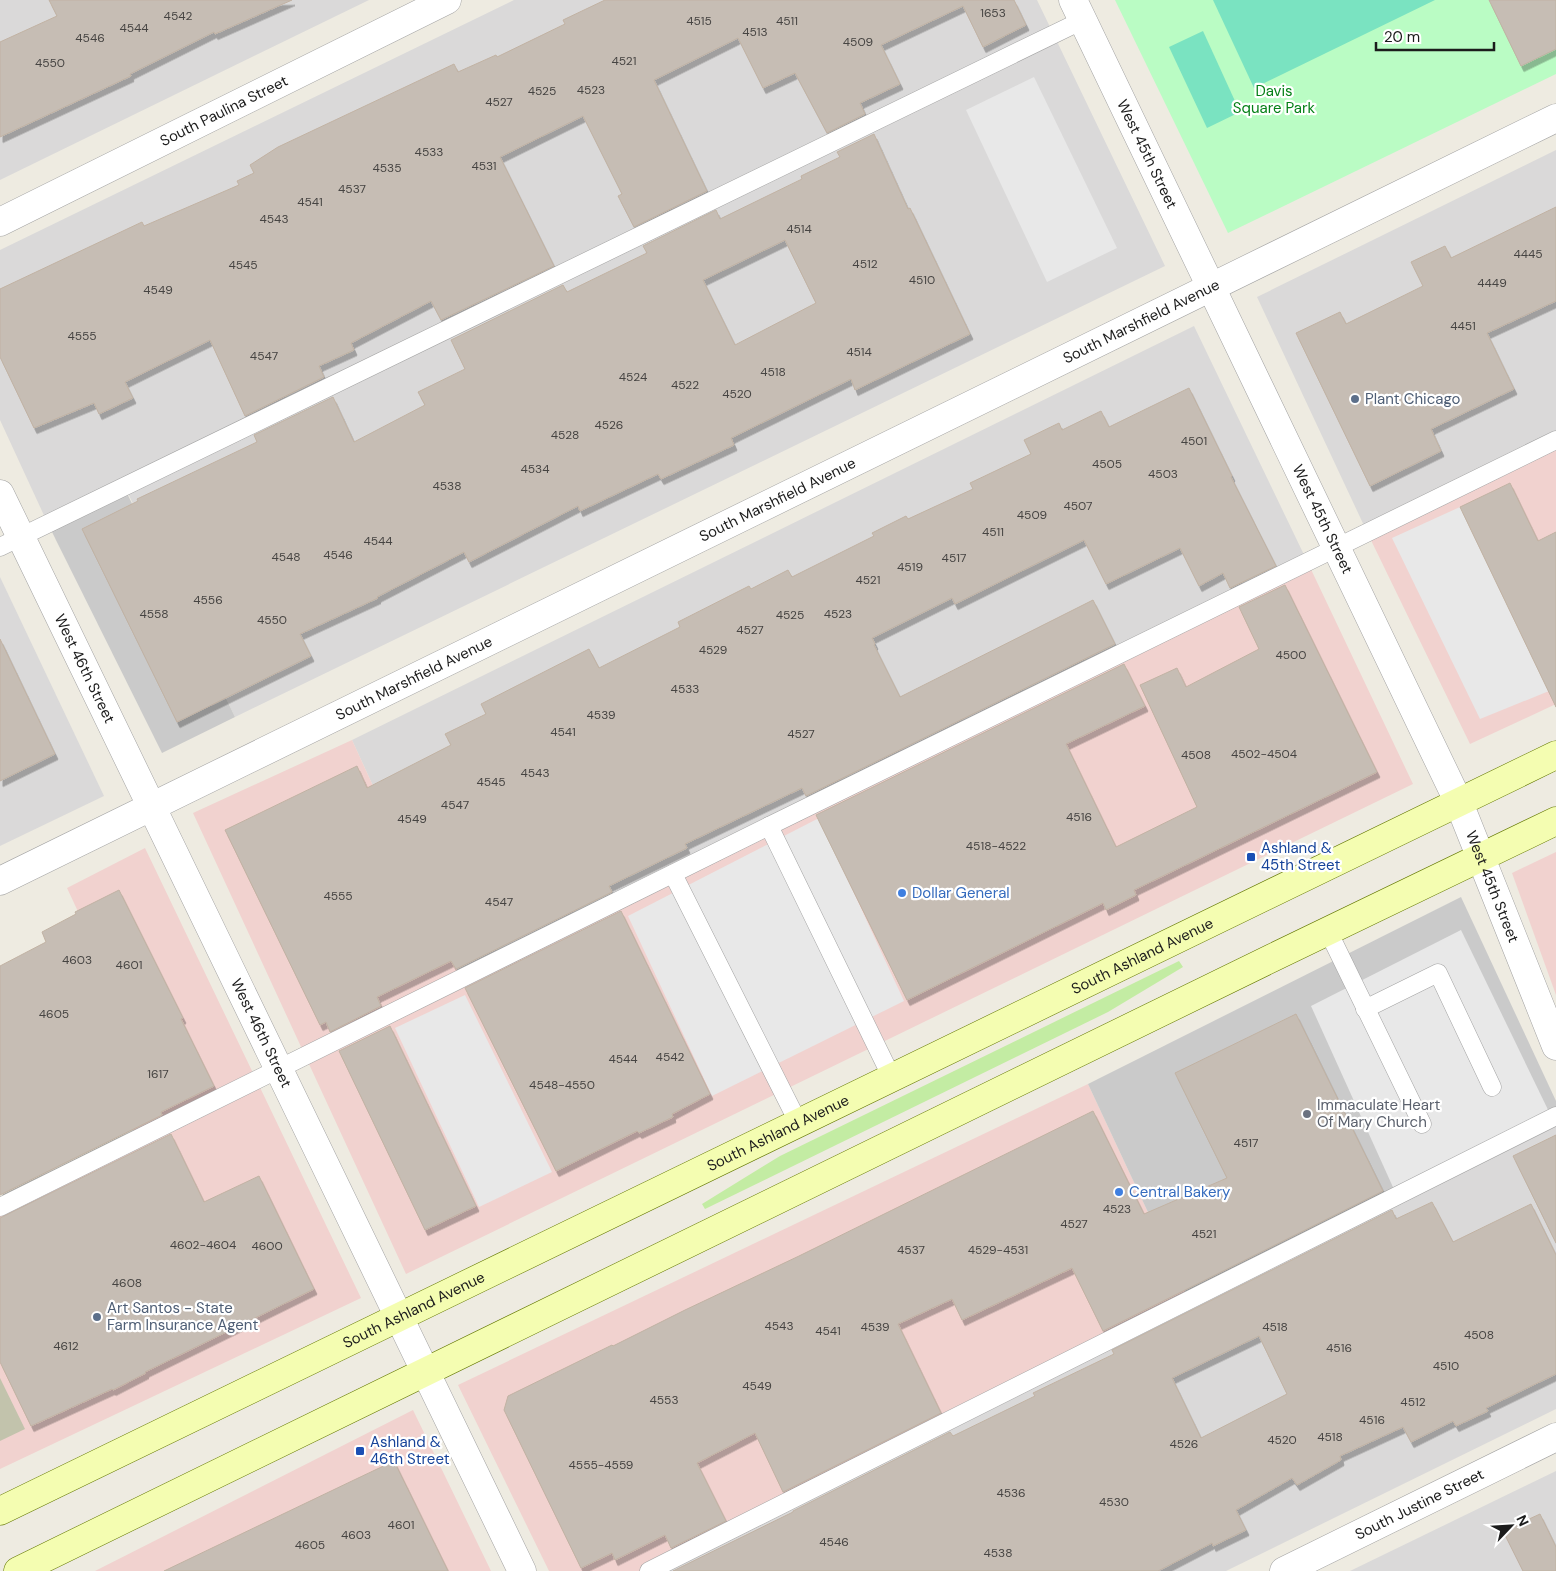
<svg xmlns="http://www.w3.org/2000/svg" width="1556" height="1571" font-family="'DM Sans',sans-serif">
<defs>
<filter id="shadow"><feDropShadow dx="3" dy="5.5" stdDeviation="0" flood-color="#0004"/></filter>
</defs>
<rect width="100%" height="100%" fill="#eeebe1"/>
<!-- residential -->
<g fill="#dad9d9">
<polygon points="0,0 369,0 0,180"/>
<polygon points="514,0 1037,0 1165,266 235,717 125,487 48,524 0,420 0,250"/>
<polygon points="1556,150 1556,440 1367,532 1257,297"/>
<polygon points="1194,326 1307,561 461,978 352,740"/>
<polygon points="0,577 104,796 0,846"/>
<polygon points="1556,1116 1556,1409 1226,1571 650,1571"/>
<polygon points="1556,1471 1556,1571 1350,1571"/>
</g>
<!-- commercial -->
<g fill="#f1d2cf">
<polygon points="1556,440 1556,704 1470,744 1367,532"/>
<polygon points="1307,561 1413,784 406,1274 193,813 352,740 461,978"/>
<polygon points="145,848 361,1298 0,1469 0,1207 137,1138 100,1061 139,1042 67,888"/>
<polygon points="1556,852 1556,995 1512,873"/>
<polygon points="1088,1084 1189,1300 650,1571 549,1571 458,1385"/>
<polygon points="413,1410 491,1571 95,1571"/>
</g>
<!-- religious -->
<g fill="#cacaca">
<polygon points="124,487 235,717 162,753 48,524"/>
<polygon points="1461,897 1556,1101 1556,1116 1189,1300 1088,1084"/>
</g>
<!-- construction -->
<polygon fill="#c2c3ac" points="0,1378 25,1429 0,1441"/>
<!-- grass -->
<polygon fill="#c3eca3" points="1179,961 1183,967 1108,1012 705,1209 702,1204 780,1156"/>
<!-- park -->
<polygon fill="#bafcc4" points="1115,0 1556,0 1556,74 1228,233"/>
<!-- pitch -->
<g fill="#7ae3c1">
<polygon points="1213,0 1435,0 1254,88"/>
<polygon points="1203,31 1240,112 1207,128 1169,47"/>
</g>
<!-- parking -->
<g fill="#e8e8e8">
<polygon points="1034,77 1117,248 1047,282 966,110"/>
<polygon points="1460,507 1549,691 1480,719 1392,538"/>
<polygon points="819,818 904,1001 712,1096 628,916"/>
<polygon points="1461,930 1552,1118 1397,1196 1311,1006"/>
<polygon points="465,995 552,1172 479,1207 395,1028"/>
</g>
<!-- building -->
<g fill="#c6bdb4" stroke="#c1b2a3" fill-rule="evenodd" filter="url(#shadow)">
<polygon points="49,0 292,0 215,34 214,32 130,74 131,76 0,137 0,42 57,16"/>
<polygon points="605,0 1014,0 1026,25 983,47 963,6 881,45 900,84 860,103 865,114 827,133 795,73 763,88 738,38 654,80 707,191 634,227 618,196 622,194 583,116 500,157 554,266 441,320 431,301 351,343 354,350 319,366 324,377 245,416 210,340 125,382 133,398 99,414 94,403 34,428 0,357 0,289 142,222 144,226 239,185 237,181 254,173 250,165 278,147 454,64 458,72 496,55 497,57 565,24 563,20"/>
<polygon points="1489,0 1556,0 1556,49 1521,66"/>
<path d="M874 134 908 209 910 208 970 334 855 390 851 379 731 438 734 445 661 479 658 474 580 511 578 506 469 562 464 552 377 597 378 598 300 634 311 656 177 722 82 529 138 501 137 499 257 442 254 435 333 397 354 442 425 405 418 392 465 369 451 340 563 285 567 292 647 253 643 246 716 210 720 219 802 179 801 176 840 157 837 152ZM785 240 816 303 735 345 703 280Z"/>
<polygon points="1556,207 1556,301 1487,333 1514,389 1431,429 1441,451 1370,486 1296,333 1340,312 1346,324 1423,286 1411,262 1445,246 1451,258"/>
<polygon points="1189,388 1232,476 1231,477 1276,566 1230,588 1223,573 1199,586 1180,548 1106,584 1084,540 955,604 952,598 872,638 875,644 874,645 900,697 1093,600 1115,644 806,796 802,788 685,844 687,848 609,886 612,892 456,969 451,961 377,997 381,1006 330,1032 326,1022 320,1025 225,830 357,766 367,788 451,745 445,734 486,714 481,704 589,649 599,668 680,627 678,622 749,586 751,589 788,570 792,577 874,536 872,533 906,516 908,519 973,489 970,483 1031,454 1024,440 1059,423 1062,430 1101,411 1109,427"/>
<polygon points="1510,483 1538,541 1556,532 1556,707 1460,507"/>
<polygon points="1285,585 1377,772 1134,890 1136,895 1106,910 1103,903 907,1000 816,815 1124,664 1145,706 1066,744 1116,847 1197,807 1140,685 1177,668 1186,687 1259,649 1239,607"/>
<polygon points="0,639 55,754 0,781"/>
<polygon points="119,890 183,1018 181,1019 214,1086 161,1112 162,1115 0,1195 0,966 46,942 42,932 76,914 75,912"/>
<polygon points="621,911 710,1094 672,1114 673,1117 639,1133 637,1131 556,1171 465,988"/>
<polygon points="1296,1014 1383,1191 1103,1331 1072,1268 962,1320 952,1299 898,1324 941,1413 783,1492 755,1433 697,1463 726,1521 671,1548 665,1535 615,1560 612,1553 581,1568 504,1410 508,1396 612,1345 613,1346 685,1310 799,1256 1093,1111 1144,1214 1227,1178 1175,1073"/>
<polygon points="390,1026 476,1206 425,1230 339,1051"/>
<polygon points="171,1134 204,1202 259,1176 314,1289 145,1372 146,1373 113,1390 112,1389 31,1426 0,1362 0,1218"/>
<polygon points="1556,1135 1556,1243 1513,1156"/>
<path d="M1432 1202 1453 1242 1531 1204 1556 1255V1374L1486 1408 1488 1411 1456 1426 1453 1421 1411 1442 1403 1427 1340 1456 1341 1460 1297 1485 1292 1478 1236 1510 1246 1530 1213 1546 1212 1543 1158 1571H673L793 1512V1511L950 1432 953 1436 1035 1396 1033 1393 1114 1354 1112 1350 1392 1210 1396 1219ZM1259 1336 1287 1394 1201 1438 1172 1378Z"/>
<polygon points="394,1461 448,1571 164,1571 354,1480"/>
<polygon points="1540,1514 1556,1547 1556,1571 1523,1571 1503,1531"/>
</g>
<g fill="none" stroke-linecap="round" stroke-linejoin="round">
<!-- lane casing -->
<g stroke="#a3a3a3" stroke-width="19">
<g id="lane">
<polyline points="0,547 1083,20"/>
<polyline points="769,826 892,1078"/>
<polyline points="673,874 799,1124"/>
<polyline points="1328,931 1422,1124"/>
<polyline points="1365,1009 1438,973 1492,1087"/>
<polyline points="0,1207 769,826 1556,440"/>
<polyline points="649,1571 1556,1116"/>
</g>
</g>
<!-- street casing -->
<g stroke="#a3a3a3" stroke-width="29">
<g id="street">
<path id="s1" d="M1073 0 1459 803 1556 1046"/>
<path id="s2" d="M0 222 447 0"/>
<path id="s3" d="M0 494 522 1571"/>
<path id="s4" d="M0 881 1556 118"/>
<path id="s5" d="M1284 1571 1556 1437"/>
</g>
</g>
<!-- secondary casing -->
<g stroke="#637700" stroke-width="29">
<g id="secondary">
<path id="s6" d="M0 1511 1556 755"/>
<polyline points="18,1571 1272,958 1556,821"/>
</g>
</g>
<!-- lane -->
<use href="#lane" stroke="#fff" stroke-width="18"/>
<!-- street -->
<use href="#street" stroke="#fff" stroke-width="28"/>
<!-- secondary -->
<use href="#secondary" stroke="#f4fdb1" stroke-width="28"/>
</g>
<!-- markers -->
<g fill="#5c6f8a" stroke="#fff" stroke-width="2">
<circle cx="1355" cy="399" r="5"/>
<circle cx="97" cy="1317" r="5"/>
</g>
<g fill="#1a4fb4" stroke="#fff" stroke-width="2">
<rect x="1246" y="852" width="10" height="10" rx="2.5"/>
<rect x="355" y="1446" width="10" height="10" rx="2.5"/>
</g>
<g fill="#3f7fe0" stroke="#fff" stroke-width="2">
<circle cx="902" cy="893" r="5"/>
<circle cx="1119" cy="1192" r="5"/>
</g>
<circle fill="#6b7280" stroke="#fff" stroke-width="2" cx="1307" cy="1114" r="5"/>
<g text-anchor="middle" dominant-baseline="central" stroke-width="4.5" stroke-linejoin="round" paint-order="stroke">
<!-- number labels -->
<g font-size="12" fill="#464442">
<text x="993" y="13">1653</text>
<text x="178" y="16">4542</text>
<text x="699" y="21">4515</text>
<text x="787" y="21">4511</text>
<text x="134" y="28">4544</text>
<text x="755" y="32">4513</text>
<text x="90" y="38">4546</text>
<text x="858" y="42">4509</text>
<text x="624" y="61">4521</text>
<text x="50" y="63">4550</text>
<text x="591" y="90">4523</text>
<text x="542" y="91">4525</text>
<text x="499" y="102">4527</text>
<text x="429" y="152">4533</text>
<text x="484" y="166">4531</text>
<text x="387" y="168">4535</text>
<text x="352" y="189">4537</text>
<text x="310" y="202">4541</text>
<text x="274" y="219">4543</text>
<text x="799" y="229">4514</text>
<text x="1528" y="254">4445</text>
<text x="865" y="264">4512</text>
<text x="243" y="265">4545</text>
<text x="922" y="280">4510</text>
<text x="1492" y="283">4449</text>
<text x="158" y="290">4549</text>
<text x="1463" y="326">4451</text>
<text x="82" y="336">4555</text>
<text x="859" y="352">4514</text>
<text x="264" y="356">4547</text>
<text x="773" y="372">4518</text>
<text x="633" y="377">4524</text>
<text x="685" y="385">4522</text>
<text x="737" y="394">4520</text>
<text x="609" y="425">4526</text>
<text x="565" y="435">4528</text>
<text x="1194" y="441">4501</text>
<text x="1107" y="464">4505</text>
<text x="535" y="469">4534</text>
<text x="1163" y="474">4503</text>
<text x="447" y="486">4538</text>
<text x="1078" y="506">4507</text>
<text x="1032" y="515">4509</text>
<text x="993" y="532">4511</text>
<text x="378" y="541">4544</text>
<text x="338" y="555">4546</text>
<text x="286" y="557">4548</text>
<text x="954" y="558">4517</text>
<text x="910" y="567">4519</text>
<text x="868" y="580">4521</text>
<text x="208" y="600">4556</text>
<text x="154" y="614">4558</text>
<text x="838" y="614">4523</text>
<text x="790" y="615">4525</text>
<text x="272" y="620">4550</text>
<text x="750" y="630">4527</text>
<text x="713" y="650">4529</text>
<text x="1291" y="655">4500</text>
<text x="685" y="689">4533</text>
<text x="601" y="715">4539</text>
<text x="563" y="732">4541</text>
<text x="801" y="734">4527</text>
<text x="1264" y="754">4502-4504</text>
<text x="1196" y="755">4508</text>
<text x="535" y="773">4543</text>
<text x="491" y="782">4545</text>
<text x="455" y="805">4547</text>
<text x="1079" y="817">4516</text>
<text x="412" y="819">4549</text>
<text x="996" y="846">4518-4522</text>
<text x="338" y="896">4555</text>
<text x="499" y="902">4547</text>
<text x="77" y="960">4603</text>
<text x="129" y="965">4601</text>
<text x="54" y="1014">4605</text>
<text x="670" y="1057">4542</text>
<text x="623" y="1059">4544</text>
<text x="158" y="1074">1617</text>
<text x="562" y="1085">4548-4550</text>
<text x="1246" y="1143">4517</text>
<text x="1117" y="1209">4523</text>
<text x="1074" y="1224">4527</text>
<text x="1204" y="1234">4521</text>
<text x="203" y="1245">4602-4604</text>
<text x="267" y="1246">4600</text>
<text x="911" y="1250">4537</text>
<text x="998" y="1250">4529-4531</text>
<text x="127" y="1283">4608</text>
<text x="779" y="1326">4543</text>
<text x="875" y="1327">4539</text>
<text x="1275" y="1327">4518</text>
<text x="828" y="1331">4541</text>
<text x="1479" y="1335">4508</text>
<text x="66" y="1346">4612</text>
<text x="1339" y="1348">4516</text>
<text x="1446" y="1366">4510</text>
<text x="757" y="1386">4549</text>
<text x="664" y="1400">4553</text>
<text x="1413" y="1402">4512</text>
<text x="1372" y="1420">4516</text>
<text x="1330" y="1437">4518</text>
<text x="1282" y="1440">4520</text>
<text x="1184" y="1444">4526</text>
<text x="601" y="1465">4555-4559</text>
<text x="1011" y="1493">4536</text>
<text x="1114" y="1502">4530</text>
<text x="401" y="1525">4601</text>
<text x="356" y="1535">4603</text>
<text x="834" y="1542">4546</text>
<text x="310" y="1545">4605</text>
<text x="998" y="1553">4538</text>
</g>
<!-- park labels -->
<g font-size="15" fill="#058017" stroke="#fff">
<text x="1274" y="91">Davis<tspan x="1274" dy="17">Square Park</tspan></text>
</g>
<!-- street labels -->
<g font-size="15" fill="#1c1c1c" stroke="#fff">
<text stroke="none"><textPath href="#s2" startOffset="250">South Paulina Street</textPath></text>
<text stroke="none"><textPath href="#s1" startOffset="171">West 45th Street</textPath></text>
<text stroke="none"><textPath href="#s4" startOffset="1271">South Marshfield Avenue</textPath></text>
<text stroke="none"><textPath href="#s4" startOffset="866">South Marshfield Avenue</textPath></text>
<text stroke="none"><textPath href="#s1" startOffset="576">West 45th Street</textPath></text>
<text stroke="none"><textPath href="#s3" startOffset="194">West 46th Street</textPath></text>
<text stroke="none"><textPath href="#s4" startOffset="461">South Marshfield Avenue</textPath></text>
<text stroke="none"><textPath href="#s1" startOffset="981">West 45th Street</textPath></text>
<text stroke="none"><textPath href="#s6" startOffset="1270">South Ashland Avenue</textPath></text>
<text stroke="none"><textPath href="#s3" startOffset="599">West 46th Street</textPath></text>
<text stroke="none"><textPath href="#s6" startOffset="865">South Ashland Avenue</textPath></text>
<text stroke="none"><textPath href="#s6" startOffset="460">South Ashland Avenue</textPath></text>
<text stroke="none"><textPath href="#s5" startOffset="151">South Justine Street</textPath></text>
</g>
<!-- service labels -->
<g font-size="15" fill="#4e5e75" stroke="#fff" text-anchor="start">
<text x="1365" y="399">Plant Chicago</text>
<text x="107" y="1308">Art Santos - State<tspan x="107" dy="17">Farm Insurance Agent</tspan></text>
</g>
<!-- transit labels -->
<g font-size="15" fill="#164399" stroke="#fff" text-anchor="start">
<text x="1261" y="848">Ashland &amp;<tspan x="1261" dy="17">45th Street</tspan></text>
<text x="370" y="1442">Ashland &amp;<tspan x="370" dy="17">46th Street</tspan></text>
</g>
<!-- shop labels -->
<g font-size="15" fill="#366cbe" stroke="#fff" text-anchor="start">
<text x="912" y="893">Dollar General</text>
<text x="1129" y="1192">Central Bakery</text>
</g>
<!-- worship labels -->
<g font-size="15" fill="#5b616d" stroke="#fff" text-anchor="start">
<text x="1317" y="1105">Immaculate Heart<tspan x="1317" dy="17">Of Mary Church</tspan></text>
</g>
</g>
<!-- north arrow -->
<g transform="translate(1511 1526) rotate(65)" stroke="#ffffff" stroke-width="4" paint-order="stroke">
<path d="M0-4L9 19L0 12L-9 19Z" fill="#1c1c1c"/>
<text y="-8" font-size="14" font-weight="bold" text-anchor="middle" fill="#1c1c1c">N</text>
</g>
<!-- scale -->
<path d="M1376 42v8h118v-8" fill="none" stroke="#1c1c1c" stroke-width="2.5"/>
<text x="1384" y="42" font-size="15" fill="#1c1c1c" stroke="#ffffff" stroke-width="4" paint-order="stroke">20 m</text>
</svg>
